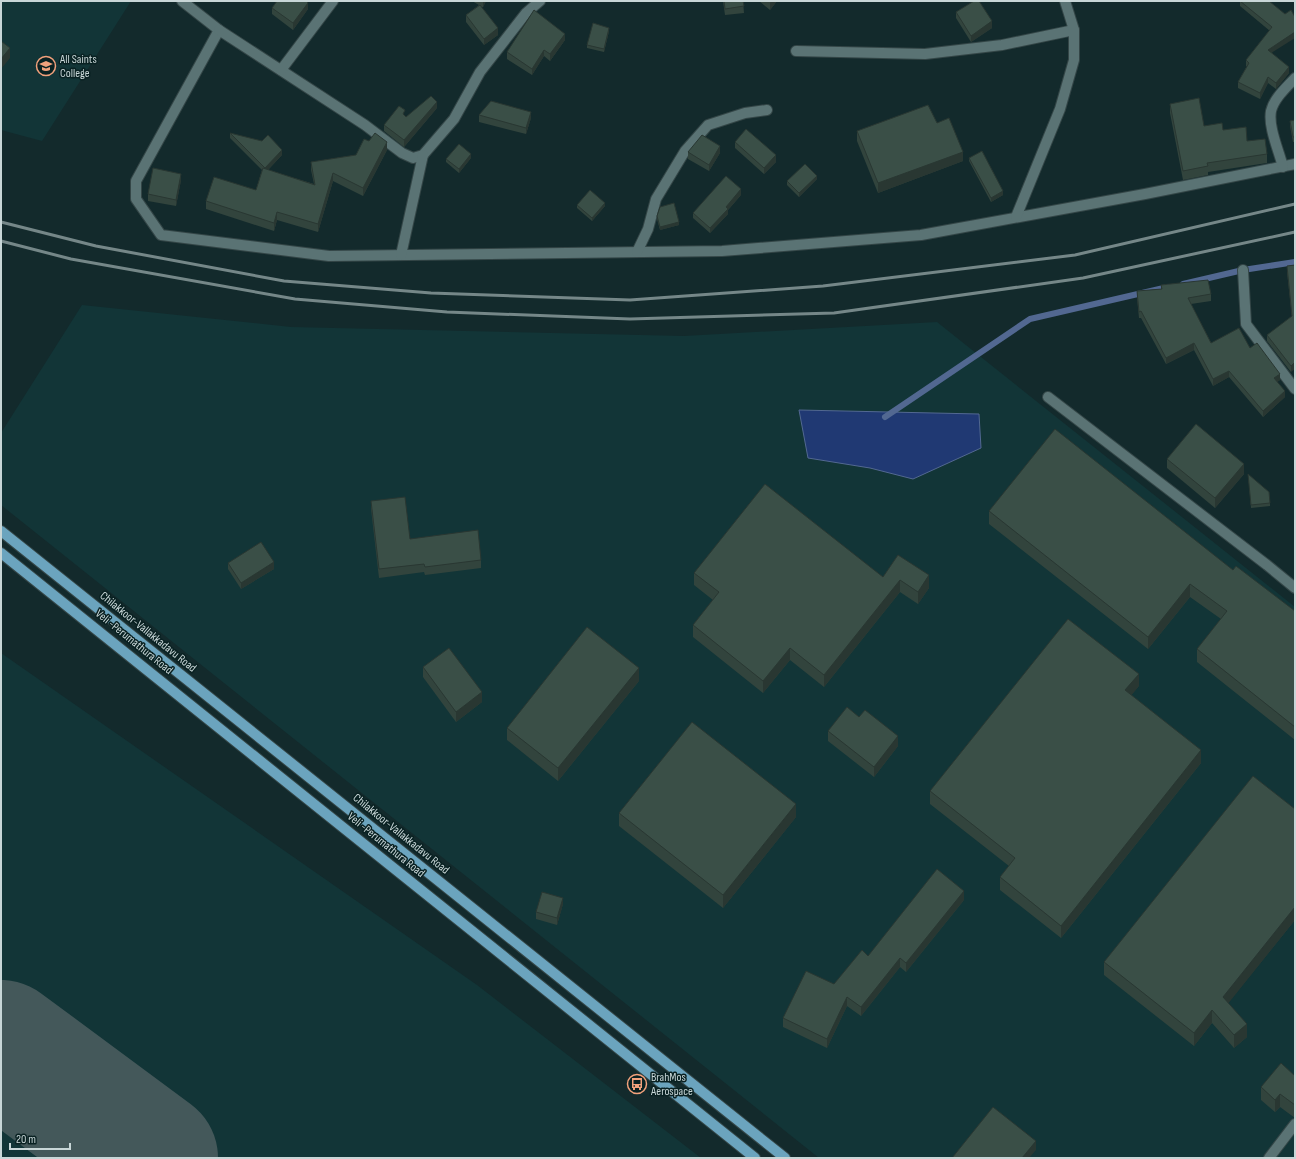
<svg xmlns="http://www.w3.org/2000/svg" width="1296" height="1159" font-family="'Sofia Sans Condensed',sans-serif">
<rect width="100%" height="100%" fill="#132a2c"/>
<!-- built -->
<g fill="#123537">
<polygon points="1,1 131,1 42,141 1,130"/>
<polygon points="82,305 291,327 684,336 937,322 1295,607 1295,1158 819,1158 1,505 1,433"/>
<polygon points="1,653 477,985 701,1158 1,1158"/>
</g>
<!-- water -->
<polygon fill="#203973" stroke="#526891" points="799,410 979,414 981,448 913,479 870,468 808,458"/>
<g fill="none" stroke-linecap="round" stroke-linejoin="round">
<!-- stream -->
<g stroke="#526891" stroke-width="6">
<polyline points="1183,284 1243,270 1295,262"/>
<polyline points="885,417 1030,319 1168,287"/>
</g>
<!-- runway -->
<polyline stroke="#44585a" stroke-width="134" points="1,1047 151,1158"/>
<!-- minor casing -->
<g stroke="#344647" stroke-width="12">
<g id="minor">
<polyline points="182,1 219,30 136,181 136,199 161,235 329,256 722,251 921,235 1145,194 1295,164"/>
<polyline points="219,30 365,125 402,153 413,158 423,155 454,119 480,72 526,13 540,1"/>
<polyline points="796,51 925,54 1002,45 1074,30"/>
<polyline points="281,70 333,1"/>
<path d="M1283 167C1279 151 1268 127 1271 111 1274 98 1287 87 1295 78"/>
<polyline points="1016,217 1060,109 1074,60 1074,30 1065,1"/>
<polyline points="637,252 648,229 656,199 685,151 708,125 745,113 767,110"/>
<polyline points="401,255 423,155"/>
<polyline points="1243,270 1246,324 1295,389"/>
<polyline points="1048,397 1267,565 1295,588"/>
<polyline points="1269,1158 1295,1124"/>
</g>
</g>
<!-- major casing -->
<g stroke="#344647" stroke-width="12">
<g id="major">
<polyline points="1,531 785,1158"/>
<polyline points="1,553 755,1158"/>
</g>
</g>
<!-- minor -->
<use href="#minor" stroke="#5a7374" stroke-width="10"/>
<!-- major -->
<use href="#major" stroke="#6ba4be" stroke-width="10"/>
<!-- rail -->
<g stroke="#758788" stroke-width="3">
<polyline points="1,222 96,246 284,281 431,293 630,300 823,286 1075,255 1295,204"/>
<polyline points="1,241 71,259 295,299 447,312 630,319 834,313 1083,278 1295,232"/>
</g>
</g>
<!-- wall -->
<g fill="#32443d">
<polygon points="472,1 486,1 483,7 481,7 498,35 484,45 466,22 466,15 479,5"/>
<polygon points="723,1 743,1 744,13 725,15"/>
<polygon points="759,1 777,1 770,10"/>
<polygon points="1240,1 1285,14 1272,53 1289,73 1276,89 1268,83 1260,99 1238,88 1238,82 1247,66 1246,66 1246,60 1270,31 1240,6"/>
<polygon points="272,8 308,9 293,30 272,14"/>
<polygon points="956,12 992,28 971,42 956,18"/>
<polygon points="609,31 604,52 587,48 587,45"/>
<polygon points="565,40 550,61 544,56 532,75 507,59 507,52"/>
<polygon points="1170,104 1204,126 1223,130 1247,141 1267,154 1267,163 1208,172 1208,175 1183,180 1170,113"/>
<polygon points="437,108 404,147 384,131 384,125 405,116 406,117"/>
<polygon points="479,115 531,118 526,134 479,122"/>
<polygon points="1295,120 1295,142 1293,142 1290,126 1290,121"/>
<polygon points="937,123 963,161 878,193 857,141 857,131"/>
<polygon points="230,133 282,155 268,170 314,184 311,170 311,162 387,150 363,196 333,181 318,232 277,220 274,231 206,209 206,201 256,190 262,170 230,138"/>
<polygon points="735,142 776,162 764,174 735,148"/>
<polygon points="688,152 720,153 709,171 688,159"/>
<polygon points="471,158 459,173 446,162 446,159"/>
<polygon points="969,158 1003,195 991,202 969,161"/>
<polygon points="817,179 799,197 787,185 787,181"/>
<polygon points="181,180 176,206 148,201 148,194"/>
<polygon points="741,195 728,210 728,214 710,233 693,218 693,213"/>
<polygon points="577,205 605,206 592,221 577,208"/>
<polygon points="657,216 679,225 660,230 657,219"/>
<polygon points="1295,265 1291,372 1267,341 1267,335 1292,317 1287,272 1287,266"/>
<polygon points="1161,285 1211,294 1211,301 1191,304 1211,343 1250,348 1280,380 1277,382 1285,397 1263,417 1229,377 1213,386 1194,350 1166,364 1141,318 1139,318 1137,298 1137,291 1161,289"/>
<polygon points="1167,459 1244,474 1215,508 1167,468"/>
<polygon points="1248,474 1270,503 1270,506 1251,508"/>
<polygon points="371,501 410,539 481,560 481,568 425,575 424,572 379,578 371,509"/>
<polygon points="989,511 1233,570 1295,611 1295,740 1197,662 1197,649 1221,619 1190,597 1148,649 989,524"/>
<polygon points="898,555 929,588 918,604 900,592 824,687 790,660 763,693 693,637 693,625 713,600 694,585 694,573 883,577"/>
<polygon points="228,563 274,569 241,589 228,569"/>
<polygon points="423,667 482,702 456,722 423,677"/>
<polygon points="639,681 558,781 507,740 507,728"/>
<polygon points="1139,686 1131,695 1201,763 1061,938 1000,890 1000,877 1009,866 930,804 930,791"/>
<polygon points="859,717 898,746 874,777 828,741 828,731"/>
<polygon points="1295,809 1295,920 1228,1003 1247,1037 1234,1048 1212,1023 1194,1046 1104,975 1104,962"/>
<polygon points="619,813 796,817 723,908 619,826"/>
<polygon points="964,900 906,972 900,967 861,1016 847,1006 827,1048 783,1027 783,1018 834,984 868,956"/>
<polygon points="563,904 557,925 536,919 536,912"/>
<polygon points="1295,1076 1295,1118 1280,1107 1275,1112 1261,1100 1261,1087"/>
</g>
<!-- shaded-wall -->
<g fill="#293732">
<polygon points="483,1 486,1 483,7"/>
<polygon points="771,1 777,1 770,10 770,3"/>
<polygon points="308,3 308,9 293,30 293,23"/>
<polygon points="992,21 992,28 971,42 971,36"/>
<polygon points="498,28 498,35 484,45 484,39"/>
<polygon points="609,28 609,31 604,52 604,49"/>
<polygon points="1295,32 1295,38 1268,55 1268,50"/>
<polygon points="565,34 565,40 550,61 550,54"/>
<polygon points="10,48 10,58 1,69 1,59"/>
<polygon points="544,50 544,56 532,75 532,69"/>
<polygon points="1289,67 1289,73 1276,89 1276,83"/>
<polygon points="1268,77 1268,83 1260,99 1260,93"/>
<polygon points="437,102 437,108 404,147 404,140"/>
<polygon points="531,112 531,118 526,134 526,128"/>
<polygon points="387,142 387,150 363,196 363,188"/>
<polygon points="720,146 720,153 709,171 709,165"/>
<polygon points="282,150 282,155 265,173 265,168"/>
<polygon points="963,152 963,161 878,193 878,183"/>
<polygon points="471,154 471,158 459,173 459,169"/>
<polygon points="776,155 776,162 764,174 764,168"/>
<polygon points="333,173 333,181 318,232 318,224"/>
<polygon points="181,174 181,180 176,206 176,200"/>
<polygon points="817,176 817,179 799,197 799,193"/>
<polygon points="741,189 741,195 728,210 728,214 710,233 710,228 726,207"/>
<polygon points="1003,191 1003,195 991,202 991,198"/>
<polygon points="605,203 605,206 592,221 592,218"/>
<polygon points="277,212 277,220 274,231 274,223"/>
<polygon points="679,222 679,225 660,230 660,227"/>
<polygon points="1194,343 1194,350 1166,364 1166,358"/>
<polygon points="1295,362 1295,369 1291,372 1291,366"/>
<polygon points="1229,371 1229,377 1213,386 1213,379"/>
<polygon points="1280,374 1280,380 1274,384 1274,378"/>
<polygon points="1285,391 1285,397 1263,417 1263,411"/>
<polygon points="1244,464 1244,474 1215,508 1215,498"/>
<polygon points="274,562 274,569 241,589 241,583"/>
<polygon points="929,575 929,588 918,604 918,592"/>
<polygon points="900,580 900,592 824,687 824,675"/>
<polygon points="1190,584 1190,597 1148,649 1148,637"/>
<polygon points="790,648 790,660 763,693 763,681"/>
<polygon points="639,668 639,681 558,781 558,768"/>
<polygon points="1139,674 1139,686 1125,703 1125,690"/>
<polygon points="482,692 482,702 456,722 456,712"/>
<polygon points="898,736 898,746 874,777 874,767"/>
<polygon points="1201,750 1201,763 1061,938 1061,926"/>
<polygon points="796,804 796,817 723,908 723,895"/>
<polygon points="964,891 964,900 906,972 906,963"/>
<polygon points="563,898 563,904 557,925 557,918"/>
<polygon points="1295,907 1295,920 1223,1010 1223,997"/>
<polygon points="900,958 900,967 861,1016 861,1007"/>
<polygon points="847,997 847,1006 827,1048 827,1039"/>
<polygon points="1212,1010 1212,1023 1194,1046 1194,1033"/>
<polygon points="1247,1024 1247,1037 1234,1048 1234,1035"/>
<polygon points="1280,1094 1280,1107 1275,1112 1275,1100"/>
<polygon points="1036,1141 1036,1150 1029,1158 1022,1158"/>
</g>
<!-- building -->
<g fill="#3a4f47" stroke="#293732">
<polygon points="277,1 306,1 308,3 293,23 272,8"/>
<polygon points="724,1 743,1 744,6 725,9"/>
<polygon points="974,1 979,1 992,21 971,36 956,12"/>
<polygon points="1240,1 1269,1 1285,14 1291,10 1295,17 1295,32 1268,50 1289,67 1276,83 1268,77 1260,93 1238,82 1249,63 1246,60 1272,27"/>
<polygon points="480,5 498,28 484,39 466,15"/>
<polygon points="534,10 565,34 550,54 544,50 532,69 507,52"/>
<polygon points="593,23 609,28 604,49 587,45"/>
<polygon points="1,41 10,48 1,59"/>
<polygon points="431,96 437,102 404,140 384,125 399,106 405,110 403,114 406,117"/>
<polygon points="1199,98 1204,126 1222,123 1223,130 1246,127 1247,141 1265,139 1267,154 1207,163 1208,166 1183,171 1170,104"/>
<polygon points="491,101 531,112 526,128 479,115"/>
<polygon points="928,105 937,123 949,118 963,152 878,183 857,131"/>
<polygon points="1295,120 1295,137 1293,137 1290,121"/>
<polygon points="746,129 776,155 764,168 735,142"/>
<polygon points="230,133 262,141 268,135 282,150 265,168"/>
<polygon points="375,133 387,142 363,188 333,173 318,224 277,212 274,223 206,201 214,177 256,190 263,168 315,185 311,162 356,155 364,139 369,141"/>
<polygon points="702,135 720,146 709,165 688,152"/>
<polygon points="459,144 471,154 459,169 446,159"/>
<polygon points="982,151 1003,191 991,198 969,158"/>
<polygon points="805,164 817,176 799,193 787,181"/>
<polygon points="153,168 181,174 176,200 148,194"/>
<polygon points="726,176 741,189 726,207 728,209 710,228 693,213"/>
<polygon points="590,190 605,203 592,218 577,205"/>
<polygon points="674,203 679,222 660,227 657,216 660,207"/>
<polygon points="1295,265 1295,362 1291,366 1267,335 1292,316 1287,266"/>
<polygon points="1208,280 1211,294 1188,298 1211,343 1239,328 1250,348 1257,343 1280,374 1274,378 1285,391 1263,411 1229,371 1213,379 1194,343 1166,358 1141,311 1139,312 1137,291 1162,289 1161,285"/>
<polygon points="1196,424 1244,464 1215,498 1167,459"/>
<polygon points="1055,429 1233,570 1236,566 1295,611 1295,727 1197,649 1227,611 1190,584 1148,637 989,511"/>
<polygon points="1248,474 1269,492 1270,503 1251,505"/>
<polygon points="765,484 883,577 898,555 929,575 918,592 900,580 824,675 790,648 763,681 693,625 719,592 694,573"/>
<polygon points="405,497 410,539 478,530 481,560 425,567 424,564 379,569 371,501"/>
<polygon points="261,542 274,562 241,583 228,563"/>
<polygon points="1068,619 1139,674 1125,690 1201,750 1061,926 1000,877 1015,858 930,791"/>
<polygon points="587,627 639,668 558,768 507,728"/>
<polygon points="449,648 482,692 456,712 423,667"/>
<polygon points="847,707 859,717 865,710 898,736 874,767 828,731"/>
<polygon points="692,722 796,804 723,895 619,813"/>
<polygon points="1253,776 1295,809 1295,907 1223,997 1247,1024 1234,1035 1212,1010 1194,1033 1104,962"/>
<polygon points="937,869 964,891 906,963 900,958 861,1007 847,997 827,1039 783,1018 806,971 834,984 862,950 868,956"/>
<polygon points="542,892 563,898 557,918 536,912"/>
<polygon points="1281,1063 1295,1076 1295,1105 1280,1094 1275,1100 1261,1087"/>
<polygon points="993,1107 1036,1141 1022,1158 952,1158"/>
</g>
<!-- icons -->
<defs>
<g id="university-ring" transform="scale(1)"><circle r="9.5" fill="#092122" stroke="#f1a17c" stroke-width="1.5"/><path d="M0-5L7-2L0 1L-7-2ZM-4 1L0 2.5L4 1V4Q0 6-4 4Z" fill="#f1a17c"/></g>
<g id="bus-ring" transform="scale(1)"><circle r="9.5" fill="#092122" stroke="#f1a17c" stroke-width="1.5"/><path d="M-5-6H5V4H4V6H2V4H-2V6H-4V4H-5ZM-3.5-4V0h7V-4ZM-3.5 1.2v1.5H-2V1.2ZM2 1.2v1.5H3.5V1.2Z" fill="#f1a17c"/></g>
</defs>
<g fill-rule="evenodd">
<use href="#university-ring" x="46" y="66"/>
<use href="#bus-ring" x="637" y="1084"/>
</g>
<g text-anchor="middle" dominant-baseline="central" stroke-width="3" stroke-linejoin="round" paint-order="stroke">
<!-- poi labels -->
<g font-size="12" fill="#c8d6d7" stroke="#092122" text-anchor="start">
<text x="60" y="59">All Saints<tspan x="60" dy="14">College</tspan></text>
<text x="651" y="1077">BrahMos<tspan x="651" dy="14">Aerospace</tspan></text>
</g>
<!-- street labels -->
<g font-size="12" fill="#c8d6d7" stroke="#092122">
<text transform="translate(148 632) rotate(39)">Chilakkoor-Vallakkadavu Road</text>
<text transform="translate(134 642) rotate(39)">Veli -Perumathura Road</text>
<text transform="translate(401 834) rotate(39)">Chilakkoor-Vallakkadavu Road</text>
<text transform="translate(386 845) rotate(39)">Veli -Perumathura Road</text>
</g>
</g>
<!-- border -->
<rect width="1296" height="1159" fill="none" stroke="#c8d6d7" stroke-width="4"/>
<!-- scale -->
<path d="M10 1143v6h60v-6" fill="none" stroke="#c8d6d7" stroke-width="2"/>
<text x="16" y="1143" font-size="12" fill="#c8d6d7" stroke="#092122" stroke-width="3" paint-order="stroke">20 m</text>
</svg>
